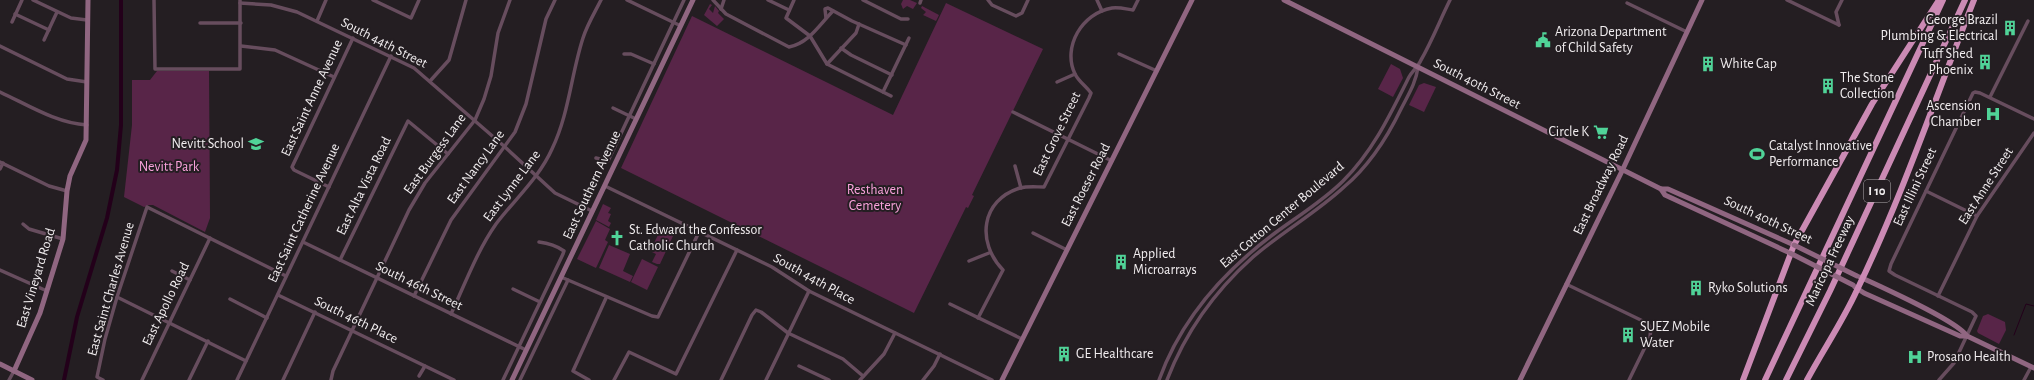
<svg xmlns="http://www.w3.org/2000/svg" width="2034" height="380" font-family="'Alegreya Sans',sans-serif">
<rect width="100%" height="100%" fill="#241e22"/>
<!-- green -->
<g fill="#582548">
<polygon points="903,0 910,0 917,3 913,9 907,6 903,9 901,4"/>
<polygon points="946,3 1043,49 972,195 974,196 968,208 966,207 914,313 621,168 692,16 893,115"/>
<polygon points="710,4 712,5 709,9 713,13 715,6 719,11 718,13 724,19 717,26 704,15"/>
<polygon points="922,6 939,15 936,21 923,15 926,12 921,8"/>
<polygon points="1391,64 1400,69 1403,78 1393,97 1378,89"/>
<polygon points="157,71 209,71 210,218 205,232 153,205 149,205 144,207 124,197 132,125 132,80 150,80"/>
<polygon points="1424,83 1436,87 1424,112 1409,105 1419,85"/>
<polygon points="603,204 611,208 608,213 611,214 608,221 611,223 609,227 596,220"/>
<polygon points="596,221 610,229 605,240 608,242 596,268 577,259"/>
<polygon points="661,229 665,230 673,236 660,264 657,264 652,262 656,254 650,251"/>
<polygon points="609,245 630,254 623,271 633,276 630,282 599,268"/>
<polygon points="642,259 658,267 647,290 631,282"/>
<polygon points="1988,314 2005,322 2006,330 1999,344 1978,333 1977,331 1983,316"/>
</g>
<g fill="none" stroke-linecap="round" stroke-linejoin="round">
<!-- stream -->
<polyline stroke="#23001a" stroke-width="1" points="2014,335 2026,304 2034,306"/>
<!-- canal -->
<polyline stroke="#23001a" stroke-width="4" points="64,380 77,317 107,218 117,170 121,125 121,0"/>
<!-- street -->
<g stroke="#674d5e" stroke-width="3.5">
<polyline points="33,0 71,18 87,20"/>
<polyline points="154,0 155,69 240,69 240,0"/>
<polyline points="373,0 411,18 419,0"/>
<polyline points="627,0 681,26"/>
<path d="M713 0 726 14 789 47C809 43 819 25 833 11"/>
<polyline points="768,0 789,10"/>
<polyline points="794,0 786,18 810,36 827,64 891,96"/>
<polyline points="863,0 901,19 908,19"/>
<polyline points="988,0 992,5 1016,16 1022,13 1028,0"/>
<polyline points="1097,0 1102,11"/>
<polyline points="1787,0 1839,25"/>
<polyline points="240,3 271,5 297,12 414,68 505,147 555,193 592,211"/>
<polyline points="920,3 921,0"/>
<polyline points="1627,3 1687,32"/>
<polyline points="721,9 724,0"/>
<polyline points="15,14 49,30"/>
<polyline points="826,18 825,9 828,8 852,21 906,45"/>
<polyline points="317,21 326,0"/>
<polyline points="12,22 22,0"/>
<polyline points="200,23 241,23"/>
<polyline points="1839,25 1836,12 1842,0"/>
<polyline points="44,40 57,12"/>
<polyline points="0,46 67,79 87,82"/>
<polyline points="241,46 275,50 334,77"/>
<polyline points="841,48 851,55 892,75"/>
<polyline points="624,54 631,54 654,64"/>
<polyline points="1119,54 1157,71"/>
<polyline points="827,64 856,33 859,24"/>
<polyline points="431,80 449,60 466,0"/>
<polyline points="1057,82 1075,74"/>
<path d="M0 92C28 105 56 123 87 125"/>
<polyline points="883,92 909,38"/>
<polyline points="1990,97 2028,21"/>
<polyline points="613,108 636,119"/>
<polyline points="1013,112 1112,161"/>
<polyline points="596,158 608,161 684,0"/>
<polyline points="0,162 49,186 67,191"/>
<polyline points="1015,166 1021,188"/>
<polyline points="0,169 3,163"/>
<polyline points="605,186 772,267 809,291 992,380"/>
<polyline points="329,187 294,170 292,167 353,38"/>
<polyline points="1926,191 1977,216"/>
<polyline points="23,224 29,229 63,239"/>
<polyline points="1033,233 1067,250"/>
<polyline points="303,242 526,350"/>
<polyline points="340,260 408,121 448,154"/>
<polyline points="969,261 989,253"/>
<polyline points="0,270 47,291"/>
<polyline points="172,271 190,280"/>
<polyline points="561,277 652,316 658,317 699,232"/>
<polyline points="1566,284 1647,323 1651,327 1650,337 1629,380"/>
<polyline points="513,289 540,302"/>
<polyline points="278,295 454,380"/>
<polyline points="414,296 451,220 515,132 526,104 546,19 555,0"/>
<polyline points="1938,296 1977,216 2034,133"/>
<polyline points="117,297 246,361"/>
<polyline points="230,299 267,318"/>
<polyline points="950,304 1022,339"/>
<path d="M451 314C465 284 477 251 496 224 515 199 539 178 552 149 569 114 571 75 583 38 587 25 595 12 601 0"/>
<path d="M978 318 1003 270C976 242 981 200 1020 188 1028 186 1036 187 1044 187L1089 98 1091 93C1086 86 1079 82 1075 74 1062 47 1082 13 1112 8 1119 7 1126 9 1133 10L1138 0"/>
<polyline points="799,366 829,380"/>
<polyline points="419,376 425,366"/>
<polyline points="9,380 14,371"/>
<polyline points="103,380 97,377 105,339 117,297 147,207 286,276"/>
<polyline points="142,380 210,238"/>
<polyline points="189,380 208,341"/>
<polyline points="237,380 391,56"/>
<polyline points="283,380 315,312"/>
<polyline points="331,380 333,371 409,210 425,183 475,120 484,99 491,76 498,33 510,0"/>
<path d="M503 380 563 254 564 251C557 246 548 243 539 242"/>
<polyline points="520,380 568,280"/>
<polyline points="589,380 573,371 606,298"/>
<polyline points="614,380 629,352 676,374 737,250"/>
<polyline points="721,380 752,315 756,310 761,312 788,333 843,359 863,376"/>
<polyline points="766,380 809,291"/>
<polyline points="860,380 884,354 895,333"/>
<polyline points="923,380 934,366 940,354"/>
<path d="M1159 380C1181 319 1224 271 1275 233 1298 216 1323 201 1343 181 1373 151 1390 115 1409 77 1412 71 1418 67 1421 60 1432 41 1440 20 1450 0"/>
<path d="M1167 380C1185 333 1215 291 1253 257 1282 232 1316 213 1344 187 1369 166 1387 138 1401 109 1408 95 1416 83 1418 67"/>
<polyline points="1939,380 1954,363 1976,316 1972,312 1895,275 1889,271 1891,264 1973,93 1975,92 1980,93 2034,119"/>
<polyline points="2024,380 2031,367"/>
</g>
<!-- secondary -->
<g stroke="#906681" stroke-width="5">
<polyline points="1284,0 1661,189 1665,195 1790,253"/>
<polyline points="1661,189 1668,189 1794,245"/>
<path d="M1860 277C1881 287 1956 320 1967 336"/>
<polyline points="1855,287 1864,293 1960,336 1967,336 2034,368"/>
<polyline points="0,364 32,380"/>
<polyline points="14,371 40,313 63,239 67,191 70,176 86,140 88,0"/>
<polyline points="512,380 693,0"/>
<polyline points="1002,380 1192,0"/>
<polyline points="1520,380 1622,171 1702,0"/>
</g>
<!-- highway -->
<g stroke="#cb8ab4" stroke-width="6">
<polyline points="1743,380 1794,245 1872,104 1939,0"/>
<polyline points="1765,380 1943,0"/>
<polyline points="1786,380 1830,291 1965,0"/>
<path d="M1807 380C1823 350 1843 321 1857 290 1902 197 1936 96 1974 0"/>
</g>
<!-- secondary-bridge -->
<g stroke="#906681" stroke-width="5">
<polyline points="1794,245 1857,276"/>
<polyline points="1790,253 1853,285"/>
</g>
</g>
<!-- icons -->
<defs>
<g id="building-bare" transform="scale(1.2)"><path d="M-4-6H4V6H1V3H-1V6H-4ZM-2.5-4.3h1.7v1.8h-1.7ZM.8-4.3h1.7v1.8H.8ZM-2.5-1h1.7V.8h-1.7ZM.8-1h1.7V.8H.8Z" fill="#50d398" stroke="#241e22" stroke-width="2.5" paint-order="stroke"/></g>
<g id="civic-bare" transform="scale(1.2)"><path d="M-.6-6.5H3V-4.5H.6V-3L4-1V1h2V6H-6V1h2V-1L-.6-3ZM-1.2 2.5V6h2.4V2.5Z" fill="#50d398" stroke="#241e22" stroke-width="2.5" paint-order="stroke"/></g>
<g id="hospital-bare" transform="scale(1.2)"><path d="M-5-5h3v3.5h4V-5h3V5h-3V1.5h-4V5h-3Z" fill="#50d398" stroke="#241e22" stroke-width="2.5" paint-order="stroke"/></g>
<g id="supermarket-bare" transform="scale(1.2)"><path d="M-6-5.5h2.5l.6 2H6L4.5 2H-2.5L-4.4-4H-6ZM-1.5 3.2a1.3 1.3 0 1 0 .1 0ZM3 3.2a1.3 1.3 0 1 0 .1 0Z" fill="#50d398" stroke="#241e22" stroke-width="2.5" paint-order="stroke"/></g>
<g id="school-bare" transform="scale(1.2)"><path d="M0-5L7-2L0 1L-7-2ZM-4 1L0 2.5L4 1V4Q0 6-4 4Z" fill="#50d398" stroke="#241e22" stroke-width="2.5" paint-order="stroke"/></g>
<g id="stadium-bare" transform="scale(1.2)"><path d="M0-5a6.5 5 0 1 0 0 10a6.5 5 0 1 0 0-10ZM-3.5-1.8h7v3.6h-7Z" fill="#50d398" stroke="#241e22" stroke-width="2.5" paint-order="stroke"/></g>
<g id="church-bare" transform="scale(1.2)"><path d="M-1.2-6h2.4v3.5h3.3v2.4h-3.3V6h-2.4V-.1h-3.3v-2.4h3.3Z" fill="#50d398" stroke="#241e22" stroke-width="2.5" paint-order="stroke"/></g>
</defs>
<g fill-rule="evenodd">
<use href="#building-bare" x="2010" y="28"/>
<use href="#civic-bare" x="1543" y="40"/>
<use href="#building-bare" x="1985" y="62"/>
<use href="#building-bare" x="1708" y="64"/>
<use href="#building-bare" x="1828" y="86"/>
<use href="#hospital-bare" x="1993" y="114"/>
<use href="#supermarket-bare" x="1601" y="132"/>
<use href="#school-bare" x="256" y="144"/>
<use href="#stadium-bare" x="1757" y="154"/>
<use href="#church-bare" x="617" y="238"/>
<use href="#building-bare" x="1121" y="262"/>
<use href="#building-bare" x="1696" y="288"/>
<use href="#building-bare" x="1628" y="335"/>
<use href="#building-bare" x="1064" y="354"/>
<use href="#hospital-bare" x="1915" y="357"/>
</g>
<g text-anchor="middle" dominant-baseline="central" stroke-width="4" stroke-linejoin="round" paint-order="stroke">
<!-- shield labels -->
<rect fill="#241e22" stroke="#b4afb2" stroke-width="1" x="1864" y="180" width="26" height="22" rx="3"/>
<g font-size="13" font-weight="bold" fill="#f1edef">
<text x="1877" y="191">I 10</text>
</g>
<!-- poi labels -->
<g font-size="14" fill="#f1edef" stroke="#241e22" text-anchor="start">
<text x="1998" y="20" text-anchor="end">George Brazil<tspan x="1998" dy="16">Plumbing &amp; Electrical</tspan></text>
<text x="1555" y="32">Arizona Department<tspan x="1555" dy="16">of Child Safety</tspan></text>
<text x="1973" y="54" text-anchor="end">Tuff Shed<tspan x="1973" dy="16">Phoenix</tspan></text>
<text x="1720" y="64">White Cap</text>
<text x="1840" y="78">The Stone<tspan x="1840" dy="16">Collection</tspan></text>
<text x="1981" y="106" text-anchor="end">Ascension<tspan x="1981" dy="16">Chamber</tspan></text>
<text x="1589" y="132" text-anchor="end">Circle K</text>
<text x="244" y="144" text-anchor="end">Nevitt School</text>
<text x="1769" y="146">Catalyst Innovative<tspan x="1769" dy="16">Performance</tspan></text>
<text x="629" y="230">St. Edward the Confessor<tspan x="629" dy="16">Catholic Church</tspan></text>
<text x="1133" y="254">Applied<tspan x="1133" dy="16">Microarrays</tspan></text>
<text x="1708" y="288">Ryko Solutions</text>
<text x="1640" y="327">SUEZ Mobile<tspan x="1640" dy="16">Water</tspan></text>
<text x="1076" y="354">GE Healthcare</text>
<text x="1927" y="357">Prosano Health</text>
</g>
<!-- street labels -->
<g font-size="14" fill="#f1edef" stroke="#241e22">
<text transform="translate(384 43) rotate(27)">South 44th Street</text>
<text transform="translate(1477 84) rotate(27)">South 40th Street</text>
<text transform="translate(312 98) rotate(-65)">East Saint Anne Avenue</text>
<text transform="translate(1057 134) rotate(-64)">East Grove Street</text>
<text transform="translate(435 154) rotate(-54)">East Burgess Lane</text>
<text transform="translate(476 167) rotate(-54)">East Nancy Lane</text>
<text transform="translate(592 185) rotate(-65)">East Southern Avenue</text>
<text transform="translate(1086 185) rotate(-63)">East Roeser Road</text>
<text transform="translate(1601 185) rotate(-64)">East Broadway Road</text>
<text transform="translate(364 186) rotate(-64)">East Alta Vista Road</text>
<text transform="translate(512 186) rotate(-53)">East Lynne Lane</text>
<text transform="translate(1986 186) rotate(-57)">East Anne Street</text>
<text transform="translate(1915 187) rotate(-65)">East Illini Street</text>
<text transform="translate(304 213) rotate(-65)">East Saint Catherine Avenue</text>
<text transform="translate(1282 215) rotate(-40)">East Cotton Center Boulevard</text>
<text transform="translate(1768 220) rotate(25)">South 40th Street</text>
<text transform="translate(1830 261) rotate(-65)">Maricopa Freeway</text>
<text transform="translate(36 278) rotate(-73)">East Vineyard Road</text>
<text transform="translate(814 279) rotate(29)">South 44th Place</text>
<text transform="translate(419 286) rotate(26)">South 46th Street</text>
<text transform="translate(111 289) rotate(-74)">East Saint Charles Avenue</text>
<text transform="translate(166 304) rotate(-64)">East Apollo Road</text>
<text transform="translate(356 320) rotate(26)">South 46th Place</text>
</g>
<!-- park labels -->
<g font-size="14" fill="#faa2dc" stroke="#241e22">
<text x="169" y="167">Nevitt Park</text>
<text x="875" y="190">Resthaven<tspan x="875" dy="16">Cemetery</tspan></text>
</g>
</g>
</svg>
